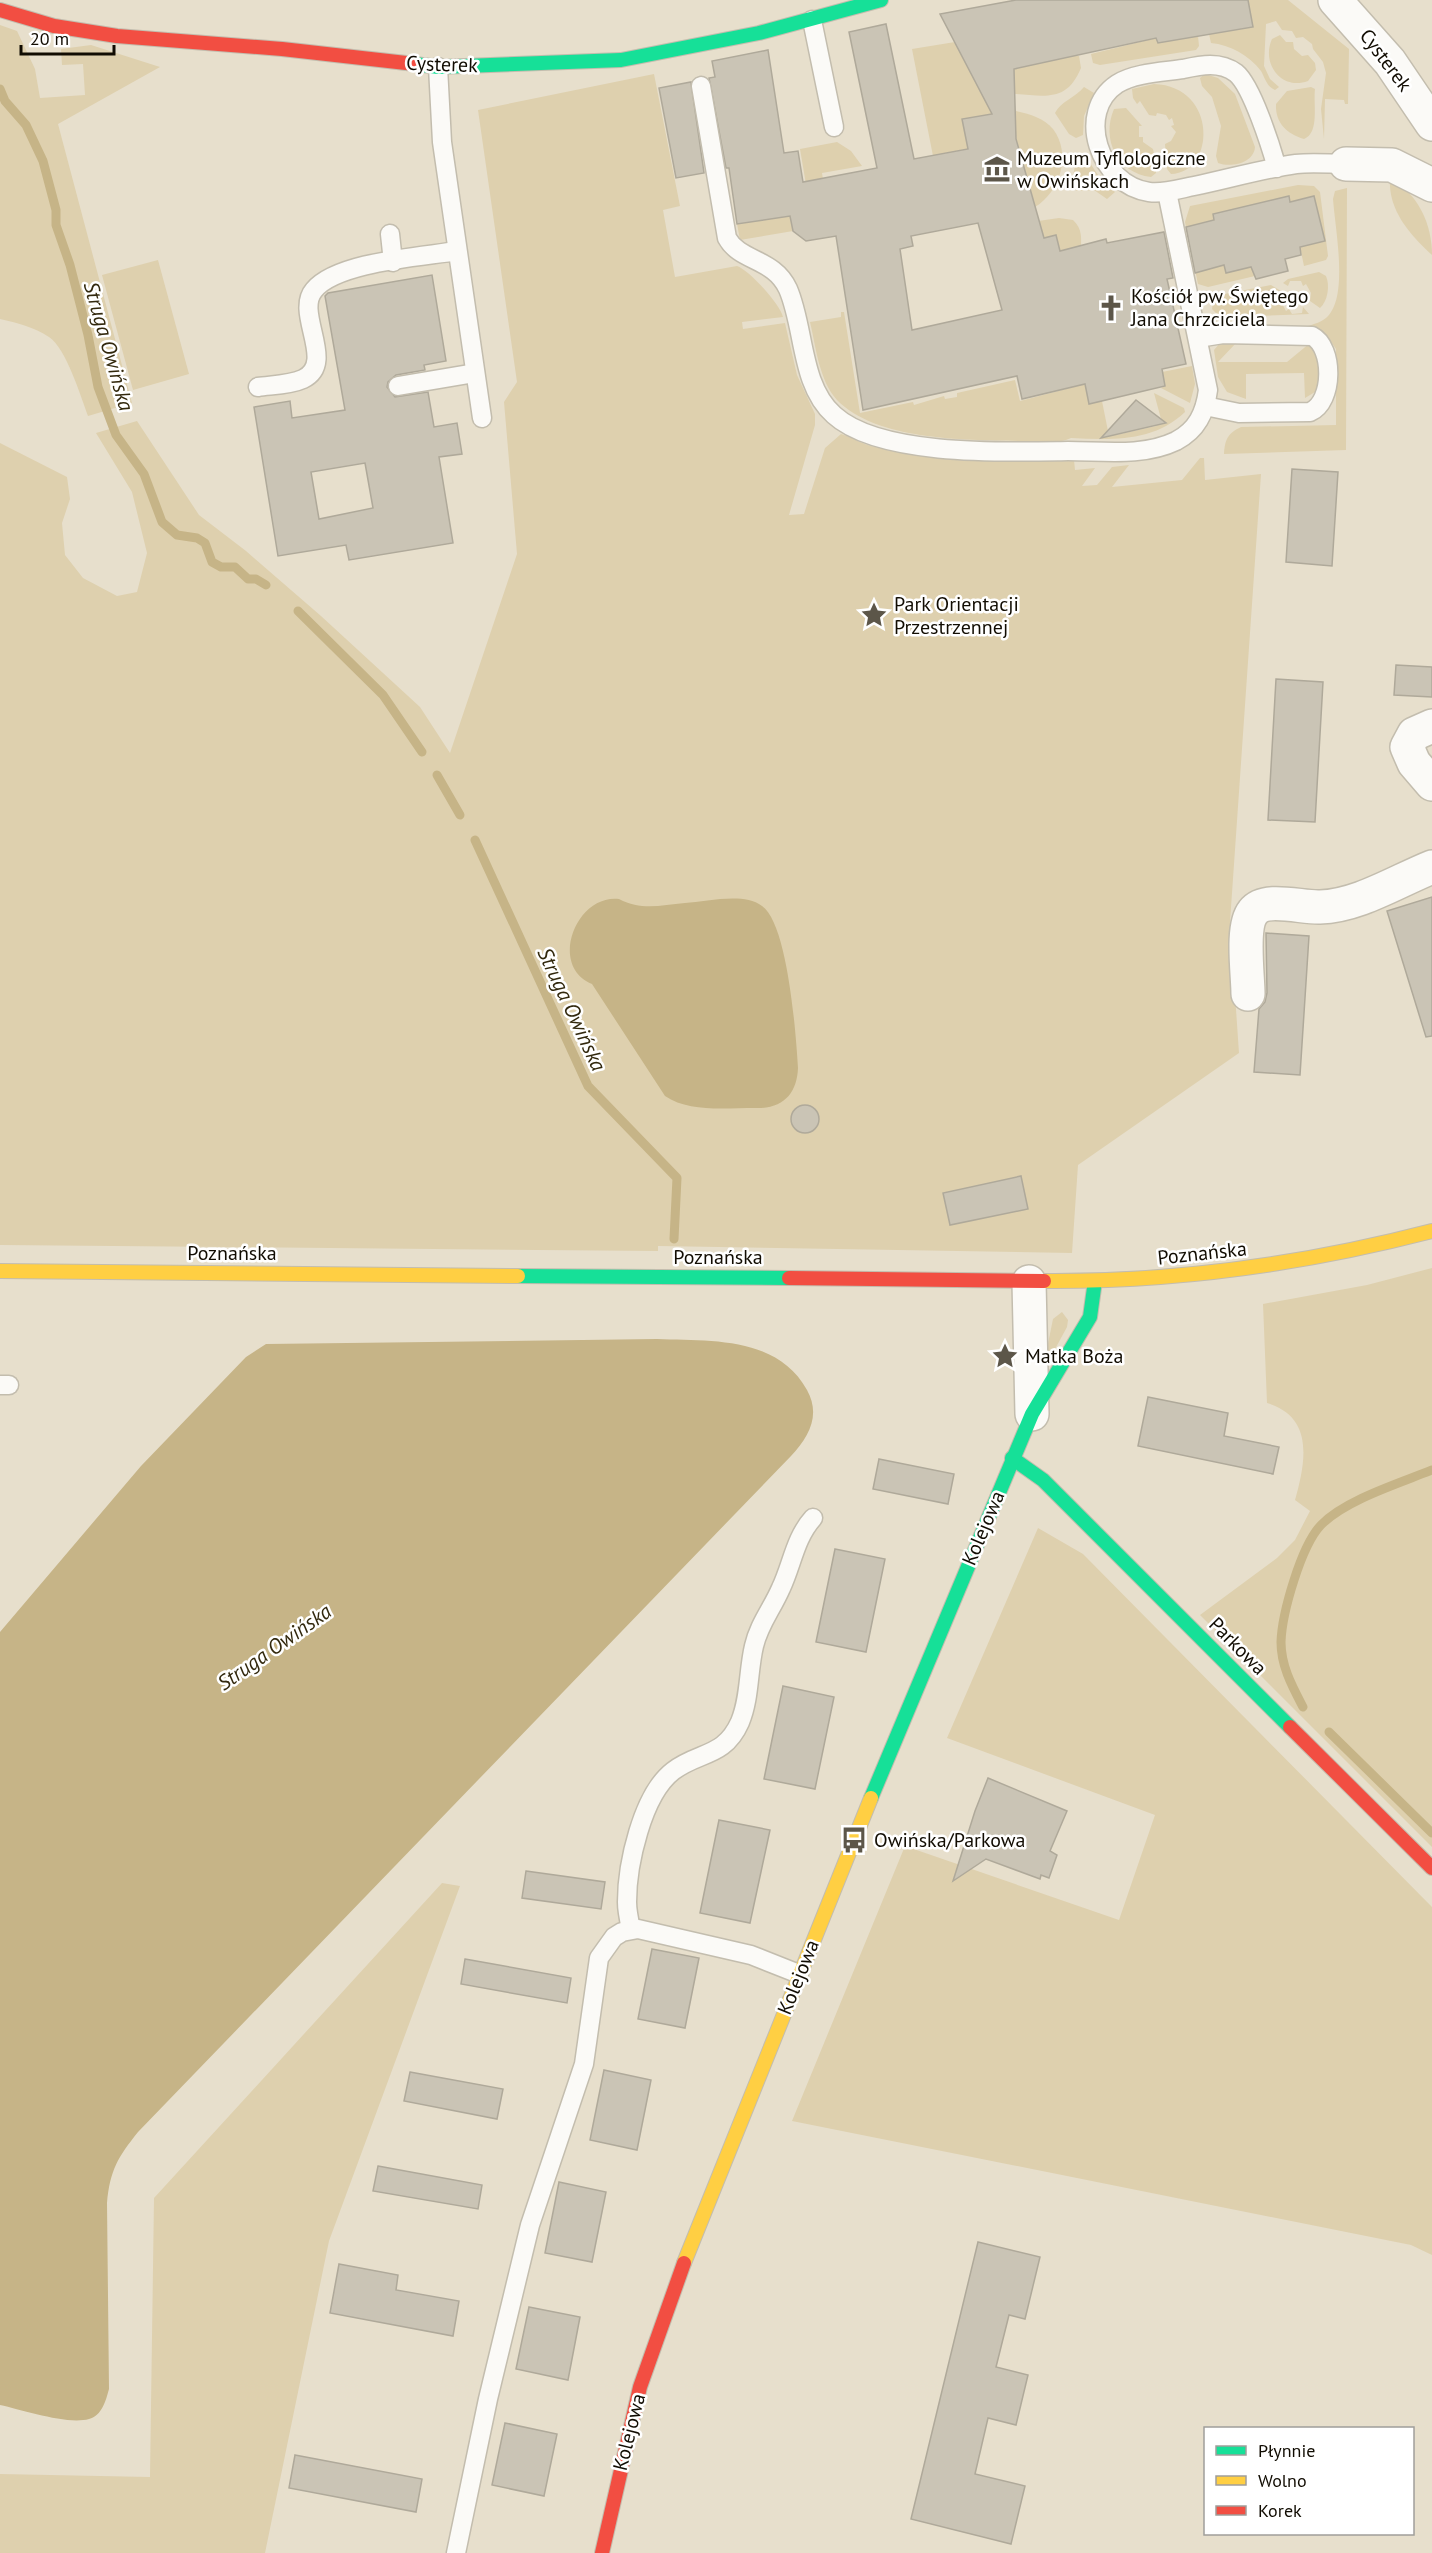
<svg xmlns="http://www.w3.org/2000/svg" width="1432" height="2553" font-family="'PT Sans',sans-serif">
<rect width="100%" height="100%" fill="#e7dfcc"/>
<!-- green -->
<g fill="#ded0ae">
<path d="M1248 0H1288L1349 49 1348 104H1345L1344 100 1325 99 1324 139 1321 109 1326 73 1323 62 1313 49 1312 44 1303 37 1296 38 1292 31 1282 30 1276 21 1266 24 1264 66 1270 79 1279 87 1275 90C1267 87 1265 78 1261 71 1249 55 1230 45 1211 43L1209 34 1253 27Z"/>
<path d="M0 25 17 31 35 69 40 98 85 95 83 64 62 65 61 49 91 45 160 67 58 124 132 403 88 416C81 397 66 348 49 337 34 327 17 323 0 319Z"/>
<path d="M1280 35 1286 42H1293L1294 49 1302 56 1308 55 1315 63 1316 70 1308 81C1281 91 1261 63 1272 39Z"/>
<polygon points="1198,36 1199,46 1196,50 1100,65 1093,63 1091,54 1156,38 1158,43"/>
<polygon points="955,42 990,110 998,110 971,148 933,156 912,49"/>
<path d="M1067 56H1079L1081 68C1067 102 1046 96 1015 94L1014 69Z"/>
<path d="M654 74 680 206 663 210 675 277 737 266C749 270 780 304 783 317L742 322 743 329 785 323 797 375 815 414V425L789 515 804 514 825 448 841 434C851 437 860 443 871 446 937 464 1007 462 1074 460L1075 470 1095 468 1082 486 1097 485 1112 467 1129 465 1112 487 1182 480 1200 458H1204L1205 480 1261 474 1230 922 1239 1053 1078 1165 1072 1253 658 1246V1251L0 1245V443L67 477 70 499 62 523 65 555 83 578 117 596 137 592 147 553 132 492 96 433 137 421 199 515 246 551 321 616 420 707 450 753 517 554 504 402 517 382 478 110Z"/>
<path d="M1205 74 1218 78 1235 94 1255 147C1254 163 1231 168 1218 163L1216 156 1221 126 1212 97 1202 86 1200 78Z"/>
<path d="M1154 84C1218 86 1216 173 1171 174L1167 169 1165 144 1171 141 1176 132 1171 126 1174 125 1172 118 1169 120 1166 115 1157 113 1156 116 1149 115 1140 101 1137 104 1133 98 1132 89Z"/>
<path d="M1084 87 1094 93 1084 116 1083 135 1076 138 1069 134 1055 113C1060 102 1076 97 1084 87Z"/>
<path d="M1311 87 1315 89C1313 103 1320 133 1304 139 1287 134 1275 123 1276 104L1287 91Z"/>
<path d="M1126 108 1142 126H1139V137H1143V142L1153 149 1154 154 1150 155 1151 165H1156V173L1151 177C1117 173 1101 139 1114 109Z"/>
<path d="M1016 111C1029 114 1044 118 1053 129 1072 154 1060 192 1035 207L1016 139Z"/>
<polygon points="837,142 851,151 862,166 822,173 829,217 812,220 800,149"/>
<polygon points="1086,157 1102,181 1115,192 1107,199 1094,190 1077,191 1071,186 1076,161"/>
<path d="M1390 179C1418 193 1432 224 1432 255 1410 235 1388 210 1390 179Z"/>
<polygon points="1298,185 1314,186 1320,192 1328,256 1326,260 1304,266 1300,247 1324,241 1314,196 1290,202 1289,197 1213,214 1214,220 1190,226 1200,271 1224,265 1227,273 1253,266 1255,276 1208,287 1198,284 1185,222 1190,206"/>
<path d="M1347 188 1346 450 1224 454C1225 439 1228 433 1241 427L1336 425V349L1327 336 1308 326C1317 323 1326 321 1331 312 1347 288 1335 227 1333 199L1335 191Z"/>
<polygon points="790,216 793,231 740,240 737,224"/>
<path d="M1059 218 1073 220C1083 229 1081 239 1081 249L1061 253 1056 235 1036 240 1031 222Z"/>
<polygon points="158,260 189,374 133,390 102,275"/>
<path d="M1319 272 1326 276C1330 285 1328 301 1320 308L1310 301 1311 293 1306 284 1303 286 1301 281H1290L1288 286 1283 283 1288 279Z"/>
<polygon points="1271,285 1281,291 1282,298 1280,300 1286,311 1289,309 1292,314 1302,313 1303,307 1309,314 1229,317 1217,314 1212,309 1214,296"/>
<path d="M841 312H844L860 413 913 402 914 405 944 396 945 399 957 397V393L1015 380 1020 401 1085 384 1089 403 1102 401 1108 431 1116 435 1156 426 1161 419 1154 393 1184 408 1185 412C1154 442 1112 440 1071 438 1057 445 1037 441 1022 441 967 440 877 441 837 400 819 380 816 347 810 322L841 317Z"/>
<path d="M1237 342 1218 362H1287L1310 343C1319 356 1323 376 1315 392L1305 398 1304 373 1246 374V399L1227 392 1218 377 1214 350 1220 343Z"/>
<polygon points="1192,366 1195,384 1190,403 1161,388 1165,386 1162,372"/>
<path d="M1432 1268V1847L1200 1615 1277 1558 1295 1540 1310 1511 1295 1500C1306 1461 1314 1417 1267 1403L1263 1304 1367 1285Z"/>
<polygon points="1062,1312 1068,1320 1067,1327 1042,1373 1053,1319"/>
<polygon points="1038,1528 1083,1554 1432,1907 1432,2255 1411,2245 792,2121 905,1846 1119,1920 1155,1815 947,1738"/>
<polygon points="442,1883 460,1886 329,2241 265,2553 0,2553 0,2474 150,2477 154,2198"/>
</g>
<!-- water -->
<g fill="#c6b487">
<path d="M619 899C642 911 661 905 685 903 707 902 743 892 762 906 788 924 796 1035 798 1068 797 1091 786 1106 762 1108 732 1107 691 1114 665 1096L592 984C548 966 576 894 619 899Z"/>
<path d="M657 1339C710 1341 777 1336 807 1390 821 1415 809 1437 791 1456L138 2132C118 2157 110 2170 107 2203L109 2389C106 2400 102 2416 89 2419 67 2425 23 2410 0 2405V1632L141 1466 246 1357 266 1344Z"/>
</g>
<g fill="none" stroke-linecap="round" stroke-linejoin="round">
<!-- stream -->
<g stroke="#c6b487" stroke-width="9">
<polyline points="0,89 5,101 26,125 43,161 56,210 56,225 70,265 88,335 98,387 116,435 144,474 162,522 177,535 197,538 205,543 212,562 221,567 235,567 248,579 256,579 266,585"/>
<polyline points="298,611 383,695 422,752"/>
<polyline points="437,775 460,815"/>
<polyline points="475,840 588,1086 677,1178 674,1239"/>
<path d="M1303 1707C1292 1686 1281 1666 1281 1642 1282 1613 1301 1546 1321 1525 1345 1500 1400 1483 1432 1470"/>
<polyline points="1329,1732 1432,1833"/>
</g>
</g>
<!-- building -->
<g fill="#cac4b5" stroke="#afa99a" stroke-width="1.5" fill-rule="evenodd">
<path d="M1016 0H1248L1253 27 1158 43 1156 38 1014 69 1016 139 1044 238 1056 235 1060 251 1106 239 1107 243 1164 232 1173 278 1167 279 1186 364 1162 369 1165 386 1089 404 1085 384 1022 399 1017 376 863 410 836 236 806 241 793 231 790 216 737 224 729 168H726L709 78 715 77 712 61 768 50 784 153 798 151 803 182 877 168 849 32 886 24 914 159 968 149 962 119 992 114 940 14ZM978 223 1002 310 912 330 900 249 913 246 911 236Z"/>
<polygon points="691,82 704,173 676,178 659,88"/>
<polygon points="1289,196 1290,202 1314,196 1325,241 1300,247 1301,255 1285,259 1288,271 1256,279 1251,267 1226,273 1224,265 1195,273 1186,227 1214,220 1213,214"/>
<path d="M432 275 446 361 424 365 425 370 396 375 388 382 387 387 395 397 428 392 434 427 457 423 462 454 439 457 453 543 349 560 346 545 278 556 254 407 290 401 292 418 345 410 325 296 328 293ZM365 463 373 508 319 519 311 472Z"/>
<polygon points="1136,400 1166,423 1101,438"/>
<polygon points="1292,469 1338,472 1332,566 1286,562"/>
<polygon points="1396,665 1432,667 1432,697 1394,695"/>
<polygon points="1276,679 1323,682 1315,822 1268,820"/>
<polygon points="1432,897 1432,1036 1426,1037 1387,911"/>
<polygon points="1266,933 1309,936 1300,1075 1254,1072 1259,1009 1265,1002 1267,993"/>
<circle cx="805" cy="1119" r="14"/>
<polygon points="1021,1176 1028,1209 950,1225 943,1193"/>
<polygon points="1148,1397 1228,1413 1224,1436 1279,1447 1273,1474 1138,1446"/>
<polygon points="879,1459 954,1474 948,1504 873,1489"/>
<polygon points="835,1549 885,1559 866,1652 816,1642"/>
<polygon points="783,1686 834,1697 815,1789 764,1779"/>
<polygon points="988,1778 1067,1811 1050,1851 1057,1855 1049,1878 1041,1875 1040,1879 986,1859 953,1881 975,1811"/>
<polygon points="719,1820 770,1830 750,1923 700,1913"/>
<polygon points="526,1871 605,1882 601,1909 522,1898"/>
<polygon points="652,1949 699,1958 685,2028 638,2019"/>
<polygon points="465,1959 571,1978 567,2003 461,1984"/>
<polygon points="604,2070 651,2080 637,2150 590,2140"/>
<polygon points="410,2072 503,2089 497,2119 404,2101"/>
<polygon points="378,2166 482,2185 478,2209 373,2191"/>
<polygon points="559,2182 606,2192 592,2262 545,2253"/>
<polygon points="978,2242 1040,2257 1025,2319 1009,2315 996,2367 1028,2375 1016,2425 988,2418 975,2474 1025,2486 1011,2544 911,2519"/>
<polygon points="339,2264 398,2275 396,2290 459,2301 453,2336 330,2313"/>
<polygon points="529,2307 580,2317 568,2380 516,2369"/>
<polygon points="505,2423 557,2434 544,2496 492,2485"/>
<polygon points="295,2455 422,2479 416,2512 289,2488"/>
</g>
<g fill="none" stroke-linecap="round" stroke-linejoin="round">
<!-- lane casing -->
<g stroke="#c3bdae" stroke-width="21">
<g id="lane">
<polyline points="812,20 834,127"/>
<polyline points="438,67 442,142 482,418"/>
<path d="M701 86 727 238C740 262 774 258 788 289 805 328 800 385 834 415 880 457 1009 452 1068 451 1103 451 1143 457 1176 441 1197 430 1205 413 1208 390L1167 192"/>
<path d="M1277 168C1271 147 1252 86 1236 73 1220 61 1201 65 1183 69 1163 72 1134 73 1117 84 1075 112 1099 185 1149 192 1163 194 1179 189 1194 186 1228 179 1262 169 1296 164 1313 162 1330 164 1346 164"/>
<polyline points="390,234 393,262"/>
<path d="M1198 338 1223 334 1312 336C1334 347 1334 402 1310 412L1239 413 1205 406"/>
<polyline points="398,386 475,373"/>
<path d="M258 387C272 385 290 385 303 379 337 363 294 313 314 290 337 262 420 257 457 251"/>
<polyline points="0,1385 9,1385"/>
<path d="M631 1929C629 1920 627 1911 627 1902 627 1865 642 1795 673 1771 699 1751 724 1758 740 1722 750 1698 748 1671 754 1646 759 1624 772 1609 781 1588 792 1565 795 1538 813 1518"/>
<polyline points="456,2553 488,2399 530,2225 584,2064 599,1958 614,1937 622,1932 638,1929 751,1955 799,1974"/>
</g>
</g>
<!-- street casing -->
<g stroke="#c3bdae" stroke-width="36">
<g id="street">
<polyline points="1335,0 1390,62 1432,124"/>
<polyline points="1346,164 1392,165 1432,185"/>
<polyline points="1432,726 1414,734 1407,747 1414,763 1432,784"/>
<path d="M1248 994C1248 974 1241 927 1253 912 1265 896 1302 908 1320 907 1358 906 1397 881 1432 867"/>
<polyline points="1029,1282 1032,1414"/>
</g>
</g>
<!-- fast casing -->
<g stroke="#c3bdae" stroke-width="16">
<g id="fast">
<polyline points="415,64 438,67 621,60 759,33 881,0"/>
<polyline points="518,1276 789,1278"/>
<polyline points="1012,1458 1043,1480 1290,1727"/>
<polyline points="871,1798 1032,1414 1090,1317 1095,1281"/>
</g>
</g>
<!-- slow casing -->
<g stroke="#c3bdae" stroke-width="16">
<g id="slow">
<polyline points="0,1271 518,1276"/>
<path d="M1044 1281C1175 1282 1305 1264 1432 1231"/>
<polyline points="684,2263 871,1798"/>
</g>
</g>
<!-- jam casing -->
<g stroke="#c3bdae" stroke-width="16">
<g id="jam">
<polyline points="0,10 54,26 117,36 282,49 415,64"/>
<polyline points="789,1278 1044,1281"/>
<polyline points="1290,1727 1432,1868"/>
<polyline points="602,2553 640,2387 684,2263"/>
</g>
</g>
<!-- lane -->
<use href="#lane" stroke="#fbfaf7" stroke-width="18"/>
<!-- street -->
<use href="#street" stroke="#fbfaf7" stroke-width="33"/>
<!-- fast -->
<use href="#fast" stroke="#16e098" stroke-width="14"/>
<!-- slow -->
<use href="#slow" stroke="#ffcf43" stroke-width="14"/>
<!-- jam -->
<use href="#jam" stroke="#f24e42" stroke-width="14"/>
</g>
<!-- icons -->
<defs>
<g id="museum-bare" transform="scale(2.07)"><path d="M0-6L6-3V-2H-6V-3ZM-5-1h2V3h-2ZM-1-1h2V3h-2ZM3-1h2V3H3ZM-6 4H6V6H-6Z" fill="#5c5649" stroke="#fff" stroke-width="2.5" paint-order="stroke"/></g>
<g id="church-bare" transform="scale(2.07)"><path d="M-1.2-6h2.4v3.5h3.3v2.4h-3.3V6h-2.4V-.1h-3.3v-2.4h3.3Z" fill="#5c5649" stroke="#fff" stroke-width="2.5" paint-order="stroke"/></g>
<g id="sight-bare" transform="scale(2.07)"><path d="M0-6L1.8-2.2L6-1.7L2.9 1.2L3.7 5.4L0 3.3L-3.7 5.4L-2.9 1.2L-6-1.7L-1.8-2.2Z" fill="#5c5649" stroke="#fff" stroke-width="2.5" paint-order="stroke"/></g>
<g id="bus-bare" transform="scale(2.07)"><path d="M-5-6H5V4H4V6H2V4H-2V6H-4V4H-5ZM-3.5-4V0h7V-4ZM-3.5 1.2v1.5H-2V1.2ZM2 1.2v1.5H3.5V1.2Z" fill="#5c5649" stroke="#fff" stroke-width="2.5" paint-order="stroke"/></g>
</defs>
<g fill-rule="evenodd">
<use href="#museum-bare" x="997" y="169"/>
<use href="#church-bare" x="1111" y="308"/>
<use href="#sight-bare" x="874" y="615"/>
<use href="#sight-bare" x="1005" y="1356"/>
<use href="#bus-bare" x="854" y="1840"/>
</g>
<g text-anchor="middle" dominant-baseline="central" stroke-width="5" stroke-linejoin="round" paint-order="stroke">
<!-- street labels -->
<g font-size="20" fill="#110c02" stroke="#fff">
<text transform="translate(1386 60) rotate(53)">Cysterek</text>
<text transform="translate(442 64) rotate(2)">Cysterek</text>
<text x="232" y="1253">Poznańska</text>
<text transform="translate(1202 1253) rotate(-6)">Poznańska</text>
<text x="718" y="1257">Poznańska</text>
<text transform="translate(983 1528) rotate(-67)">Kolejowa</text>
<text transform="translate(1238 1646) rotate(45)">Parkowa</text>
<text transform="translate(798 1977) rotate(-68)">Kolejowa</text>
<text transform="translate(629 2432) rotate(-76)">Kolejowa</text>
</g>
<!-- poi labels -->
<g font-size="20" fill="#110c02" stroke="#fff" text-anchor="start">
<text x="1017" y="158">Muzeum Tyflologiczne<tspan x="1017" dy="23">w Owińskach</tspan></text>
<text x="1131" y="296">Kościół pw. Świętego<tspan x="1131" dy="23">Jana Chrzciciela</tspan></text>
<text x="894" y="604">Park Orientacji<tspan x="894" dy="23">Przestrzennej</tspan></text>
<text x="1025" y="1356">Matka Boża</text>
<text x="874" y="1840">Owińska/Parkowa</text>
</g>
<!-- water labels -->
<g font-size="21" font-style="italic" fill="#32280d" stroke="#fff">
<text transform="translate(109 346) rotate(74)">Struga Owińska</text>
<text transform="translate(572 1009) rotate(65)">Struga Owińska</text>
<text transform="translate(274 1647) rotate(-35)">Struga Owińska</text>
</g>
</g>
<!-- legend -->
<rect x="1204" y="2427" width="210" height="108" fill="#ffffff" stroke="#a09e9a" stroke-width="1.5"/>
<rect x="1216" y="2446" width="30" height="9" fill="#16e098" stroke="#a09e9a" stroke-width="1.5"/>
<text x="1258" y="2457" font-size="18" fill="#110c02">Płynnie</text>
<rect x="1216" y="2476" width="30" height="9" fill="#ffcf43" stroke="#a09e9a" stroke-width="1.5"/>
<text x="1258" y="2487" font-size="18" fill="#110c02">Wolno</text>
<rect x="1216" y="2506" width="30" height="9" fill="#f24e42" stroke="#a09e9a" stroke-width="1.5"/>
<text x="1258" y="2517" font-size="18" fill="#110c02">Korek</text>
<!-- scale -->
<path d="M21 45v9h93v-9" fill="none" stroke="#110c02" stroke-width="3"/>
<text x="30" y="45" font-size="18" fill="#110c02" stroke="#ffffff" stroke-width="4.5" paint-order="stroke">20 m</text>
</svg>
